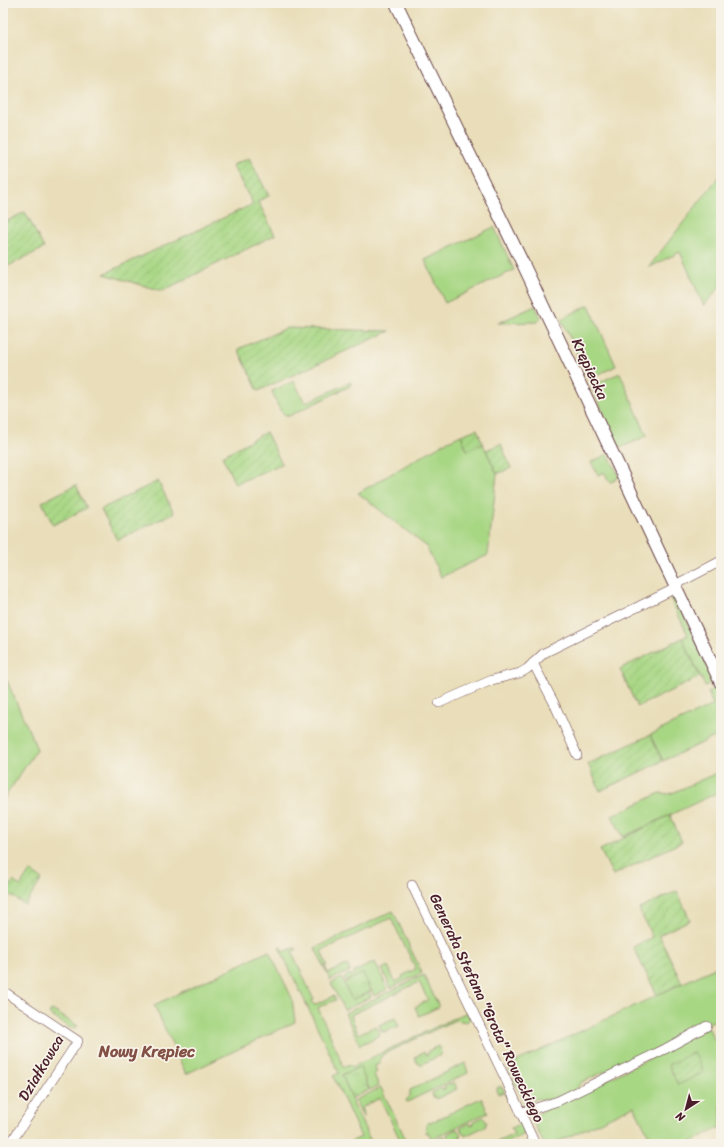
<svg xmlns="http://www.w3.org/2000/svg" width="724" height="1147" font-family="Sriracha,sans-serif">
<defs>
<pattern id="park-tufts" width="24" height="20" patternUnits="userSpaceOnUse"><rect width="24" height="20" fill="#a8d784"/><path d="M3 7l-1-3M5 7V3M7 7l1-3M15 17l-1-3M17 17v-4M19 17l1-3" fill="none" stroke="#92b872"/></pattern>
<pattern id="garden-furrows" width="10" height="10" patternUnits="userSpaceOnUse"><rect width="10" height="10" fill="#a8d784"/><path d="M-1 1l2-2M0 10L10 0M9 11l2-2" fill="none" stroke="#92b872"/></pattern>
</defs>
<rect width="100%" height="100%" fill="#f7f3e8"/>
<filter id="ink" filterUnits="userSpaceOnUse"><feTurbulence type="fractalNoise" baseFrequency=".025" numOctaves="2"/><feDisplacementMap in="SourceGraphic" scale="8" xChannelSelector="R" yChannelSelector="G"/><feConvolveMatrix kernelMatrix="1 2 1 2 8 2 1 2 1" color-interpolation-filters="sRGB"/></filter>
<filter id="wash" filterUnits="userSpaceOnUse"><feTurbulence type="fractalNoise" baseFrequency=".012" numOctaves="4" result="noise"/><feDisplacementMap in="SourceGraphic" scale="16" xChannelSelector="R" yChannelSelector="G"/><feGaussianBlur stdDeviation="0.9" result="paint"/><feColorMatrix in="noise" values="0 0 0 0 0 0 0 0 0 0 0 0 0 0 0 0 0 1.4 0 .05"/><feComposite in="paint" operator="in"/></filter>
<g filter="url(#wash)">
<rect width="100%" height="100%" fill="#e9deb9"/>
<!-- grass -->
<g fill="#a8d784" stroke="#797b58">
<polygon points="721,174 721,285 704,306 680,252 648,268"/>
<polygon points="494,227 514,270 445,303 425,260"/>
<polygon points="589,305 616,366 589,379 561,319"/>
<polygon points="535,306 541,317 538,322 498,323"/>
<polygon points="620,373 647,436 620,448 591,386"/>
<path d="M294 381 305 403 351 382 350 386 289 416C279 415 276 400 272 391Z"/>
<polygon points="461,435 467,450 483,444 497,474 488,555 441,577 426,546 358,493 446,442"/>
<polygon points="608,454 619,476 617,479 611,482 609,481 604,472 598,475 591,462"/>
<polygon points="669,596 677,600 713,679 712,682 705,686 682,638 688,635"/>
<polygon points="3,672 37,749 3,800"/>
<polygon points="715,687 719,689 721,693 721,734 663,761 650,735 713,705 708,692"/>
<polygon points="721,771 721,791 623,837 612,816 660,793 670,794"/>
<polygon points="393,911 422,973 391,988 382,969 388,966 395,982 403,978 402,976 416,969 391,918 321,951 327,965 325,966 328,973 347,965 350,971 330,980 315,948"/>
<polygon points="280,946 283,952 294,948 297,949 292,952 314,1000 312,1001 314,1005 334,996 336,1000 323,1005 318,1008 342,1062 341,1063 343,1067 350,1064 352,1067 467,1012 470,1019 467,1022 455,1020 382,1055 380,1059 380,1063 375,1066 377,1072 374,1074 379,1086 370,1090 359,1067 342,1075 352,1098 351,1099 372,1144 346,1144 361,1137 333,1076 339,1073 279,947"/>
<polygon points="269,951 292,998 295,1022 186,1074 154,1005"/>
<polygon points="375,962 388,989 374,996 363,974 346,981 344,977 350,974 351,976 355,974 354,972"/>
<polygon points="721,965 721,1017 618,1069 608,1070 582,1082 574,1091 550,1100 540,1100 539,1098 528,1102 524,1101 513,1079 515,1078 513,1074 511,1074 507,1066"/>
<polygon points="424,975 439,1007 419,1016 415,1007 428,1000 419,982 351,1015 358,1034 376,1026 380,1035 360,1045 345,1013"/>
<polygon points="342,978 352,1000 369,992 371,997 344,1010 331,983"/>
<polygon points="52,1010 78,1026 75,1028 70,1028 49,1014"/>
<polygon points="395,1018 399,1026 385,1032 385,1031 382,1032 379,1025"/>
<polygon points="708,1027 721,1052 721,1127 687,1144 653,1144 634,1106 553,1144 544,1144 532,1119 533,1116 669,1049"/>
<polygon points="438,1046 441,1052 440,1053 441,1055 420,1065 419,1063 417,1063 415,1057 424,1052 426,1055 429,1053 428,1051"/>
<polygon points="465,1063 468,1073 407,1102 406,1100 410,1096 410,1090"/>
<polygon points="454,1082 457,1089 436,1099 435,1097 433,1097 432,1093 441,1088 442,1090 445,1089 444,1087"/>
<polygon points="498,1087 502,1087 525,1134 503,1144 493,1144 514,1134 511,1128 519,1124 504,1092 498,1094 497,1089"/>
<polygon points="380,1088 381,1088 408,1144 402,1144 380,1098 361,1108 365,1117 363,1117 355,1100"/>
<polygon points="481,1098 488,1112 430,1140 431,1138 428,1132 425,1133 426,1128 426,1124 429,1122 430,1123"/>
<polygon points="483,1117 487,1123 485,1124 486,1126 465,1136 464,1134 463,1134 460,1128 470,1123 471,1125 474,1124 473,1122"/>
<polygon points="457,1129 461,1135 459,1136 461,1138 448,1144 435,1144 434,1140 444,1136 445,1138 448,1137 447,1134"/>
</g>
<!-- park -->
<g fill="url(#park-tufts)" stroke="#797b58">
<polygon points="363,973 371,991 352,1000 344,983"/>
<polygon points="360,1067 369,1090 352,1098 342,1075"/>
</g>
<!-- garden -->
<g fill="url(#garden-furrows)" stroke="#797b58">
<polygon points="249,158 269,196 258,201 275,235 162,291 104,274 253,204 232,165"/>
<polygon points="25,212 44,248 8,266 3,267 3,223"/>
<polygon points="287,328 390,331 258,391 238,349"/>
<polygon points="477,429 483,444 467,450 461,435"/>
<polygon points="266,432 282,464 235,484 222,456"/>
<polygon points="501,444 511,468 497,474 486,450"/>
<polygon points="158,481 174,513 117,540 101,509"/>
<polygon points="76,485 87,508 53,525 42,502"/>
<polygon points="682,638 700,677 637,707 620,669"/>
<polygon points="650,735 663,761 600,791 588,764"/>
<polygon points="670,815 682,842 613,875 600,850"/>
<polygon points="30,871 42,879 25,905 6,892 13,881 20,886"/>
<polygon points="677,891 690,920 659,935 682,983 657,995 633,947 652,937 639,909"/>
<polygon points="694,1052 704,1072 678,1085 668,1065"/>
</g>
</g>
<g filter="url(#ink)">
<g fill="none" stroke-linecap="round" stroke-linejoin="round">
<!-- street casing -->
<g stroke="#623c40" stroke-width="10">
<g id="street">
<polyline points="675,585 721,561"/>
<polyline points="533,663 554,703 577,755"/>
<polyline points="439,703 492,680 520,673 527,669 544,653 676,588"/>
<polyline points="412,885 506,1080 535,1144"/>
<polyline points="3,991 78,1041 10,1144"/>
<polyline points="520,1113 558,1101 665,1049 707,1026"/>
</g>
</g>
<!-- secondary casing -->
<g stroke="#623c40" stroke-width="14">
<polyline id="secondary" points="396,3 525,268 721,683"/>
</g>
<!-- street -->
<use href="#street" stroke="#fff" stroke-width="9"/>
<!-- secondary -->
<use href="#secondary" stroke="#fff" stroke-width="12"/>
</g>
</g>
<g text-anchor="middle" dominant-baseline="central" stroke-width="3.5" stroke-linejoin="round" paint-order="stroke">
<!-- street labels -->
<g font-size="15" fill="#4a1f2b" stroke="#f7f3e8">
<text transform="translate(590 369) rotate(65)">Krępiecka</text>
<text transform="translate(487 1008) rotate(65)">Generała Stefana "Grota" Roweckiego</text>
<text transform="translate(41 1068) rotate(-59)">Działkowca</text>
</g>
<!-- neighbourhood labels -->
<g font-size="16" font-weight="bold" fill="#835045" stroke="#f7f3e8">
<text x="147" y="1051">Nowy Krępiec</text>
</g>
</g>
<!-- margin -->
<rect width="724" height="1147" fill="none" stroke="#f7f3e8" stroke-width="16"/>
<!-- north arrow -->
<g transform="translate(686 1109) rotate(216)" stroke="#f7f3e8" stroke-width="3" paint-order="stroke">
<path d="M0-3L7 15L0 10L-7 15Z" fill="#4a1f2b"/>
<text y="-6" font-size="11" font-weight="bold" text-anchor="middle" fill="#4a1f2b">N</text>
</g>
</svg>
